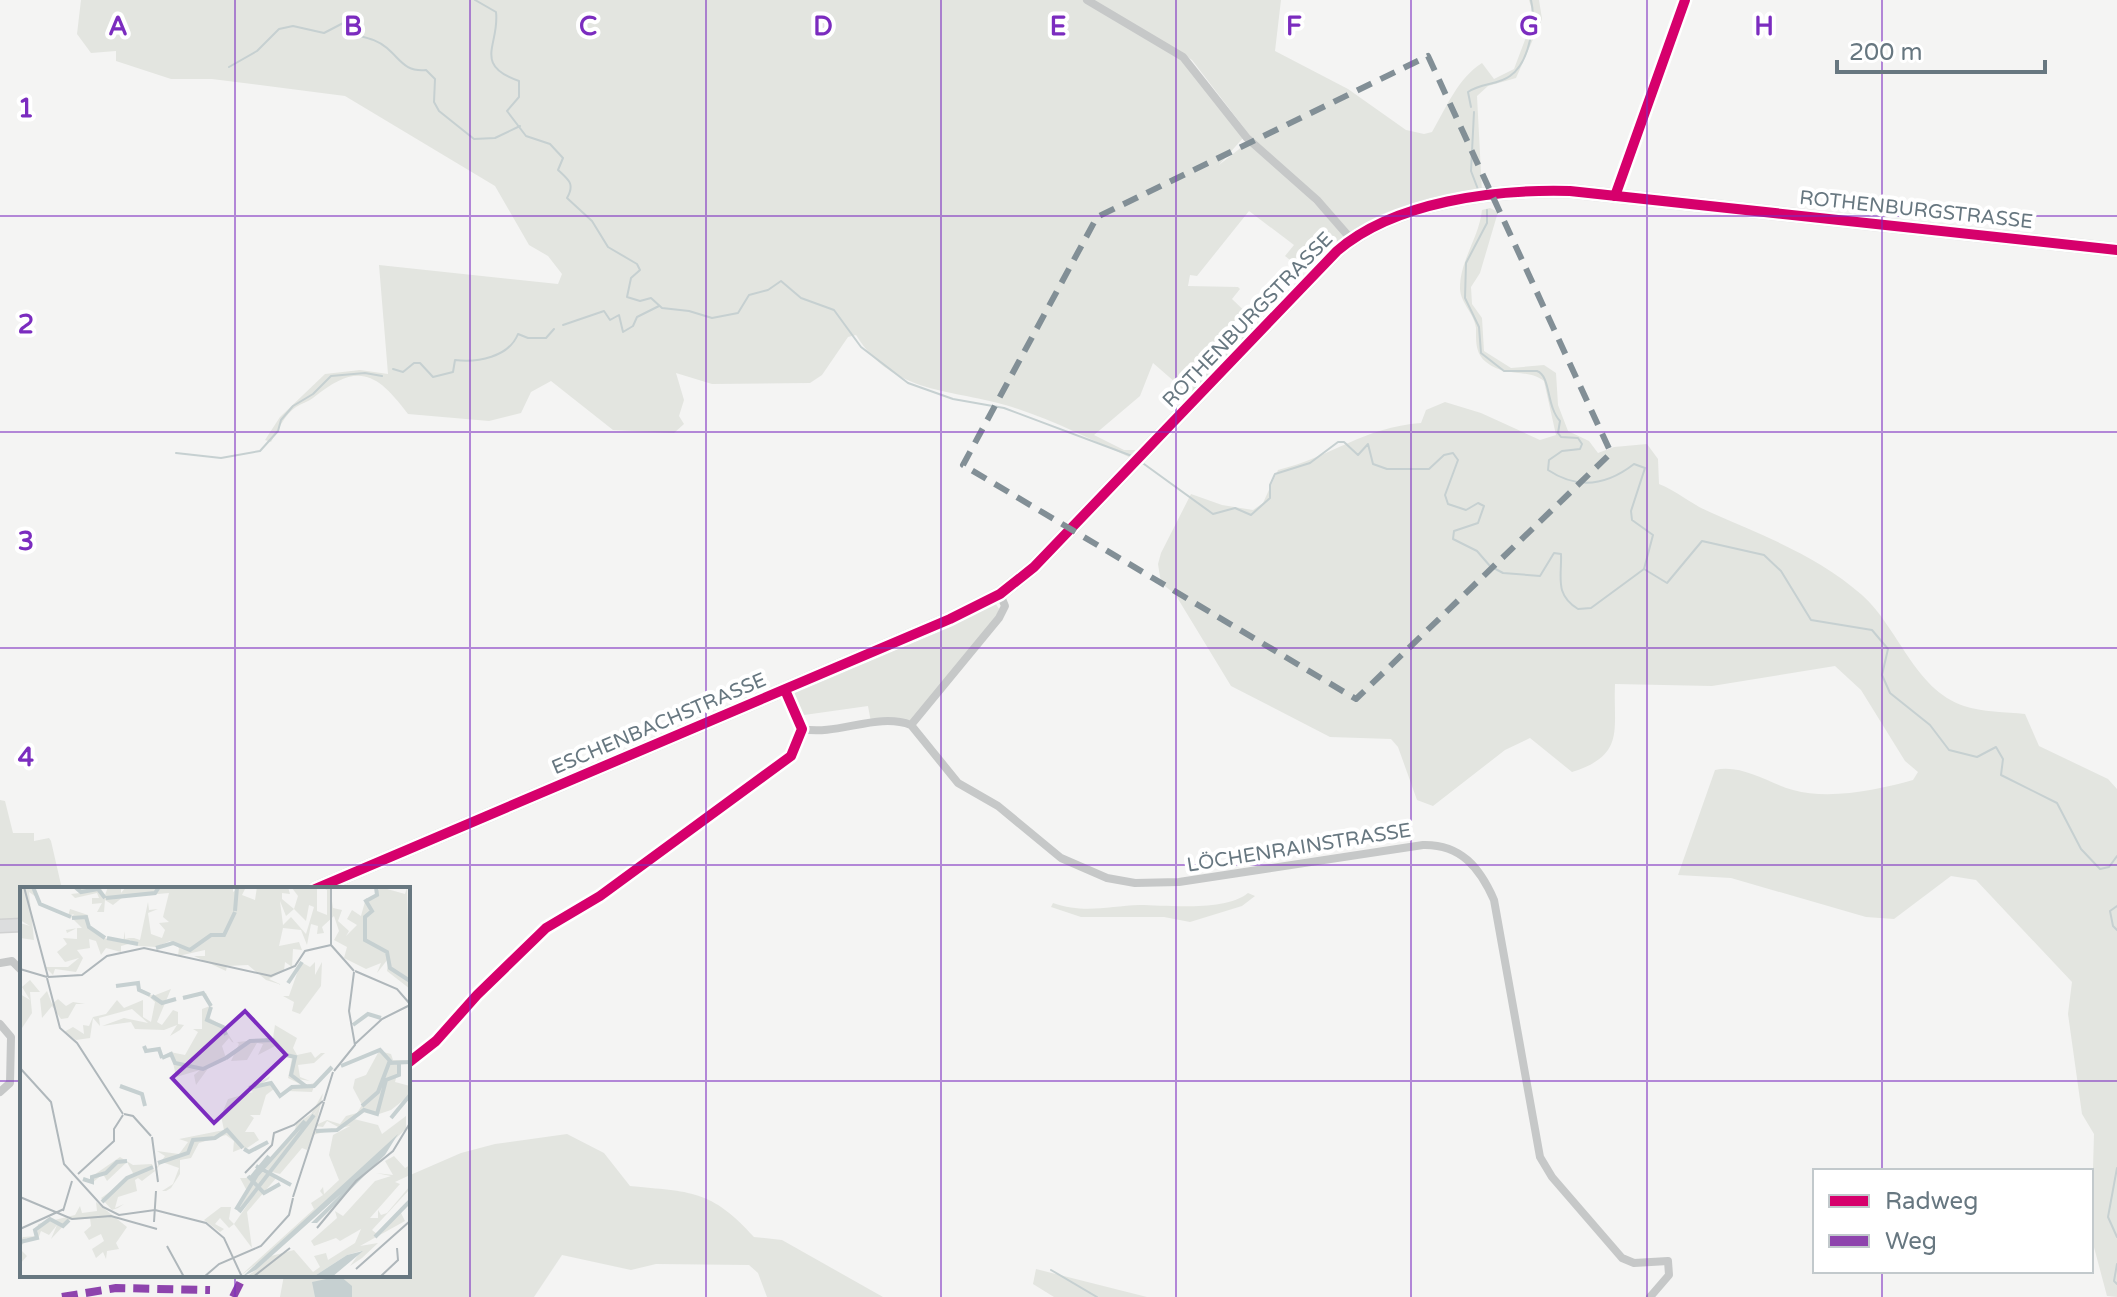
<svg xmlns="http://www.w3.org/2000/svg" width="2117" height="1297" font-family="'Varela Round',sans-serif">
<rect width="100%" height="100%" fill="#f4f4f3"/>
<!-- green -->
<g fill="#e3e5e0">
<path d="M81 0H1281L1275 51 1348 89 1406 130 1424 134 1432 132C1446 108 1458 78 1482 63L1494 79 1514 69 1534 16 1529 0H1539L1542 19 1516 78 1488 86 1477 96 1482 192C1434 199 1390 203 1350 233L1261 150 1192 60 1172 46 1243 138 1219 165 1248 142 1295 182 1345 237 1308 274 1285 256 1294 245 1249 211 1197 276 1190 275 1188 286 1238 287 1240 289 1232 299 1256 322 1257 328 1191 396 1153 363 1140 396 1094 435 1124 450H1136L1131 458C1092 440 1053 420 1012 407 952 388 894 396 856 335L848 337 822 375 810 383 712 384 676 373 684 400 679 416 684 424 674 433 613 430 551 381 531 392 521 413 489 421 408 414C376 371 357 362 313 398 308 402 302 403 296 407 285 414 278 430 271 442L265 440 280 417 325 374 360 370 388 374 379 265 558 284 562 274 548 256 529 245 495 186 345 96 212 79H171L116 61V51L91 53 77 34Z"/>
<path d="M1490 208 1498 212 1480 273 1471 287 1472 304 1482 318 1484 351 1511 368 1544 365 1556 373 1558 405 1568 431 1589 441 1598 453 1614 447 1647 444 1658 459 1659 484C1679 492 1692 505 1712 513 1764 536 1818 556 1862 595 1899 628 1914 689 1964 706 1982 712 2006 712 2025 714L2039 746 2108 779 2117 789V1297L2107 1296 2091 1236 2094 1134 2082 1114 2068 1014 2072 982 1976 880 1951 876 1894 919 1866 917 1731 878 1678 875 1715 770C1742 764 1768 783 1793 790 1830 800 1877 790 1913 780L1918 772 1905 761 1861 690 1835 666 1712 686 1615 684C1613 730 1626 755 1572 772L1530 738 1505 750 1433 806 1417 800 1398 747 1391 739 1330 737 1231 686 1175 594 1161 583 1158 564 1161 553 1191 494 1222 505 1253 510 1263 503 1278 470C1331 457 1364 427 1421 423L1426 410 1445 402 1481 413 1540 440 1556 435 1544 381C1527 368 1505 378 1486 362 1475 353 1476 341 1476 328 1475 314 1460 303 1460 288 1460 260 1479 238 1482 210Z"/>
<polygon points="995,603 999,609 996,617 912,720 871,722 868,706 797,716 789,693"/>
<polygon points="0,800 5,801 13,833 34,833 34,841 49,838 51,841 62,889 22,889 22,921 0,922"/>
<path d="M1248 893 1255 896 1242 906 1190 922 1164 917H1081L1051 907 1053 903C1084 914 1109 906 1140 905 1165 905 1225 912 1248 893Z"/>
<path d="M567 1134 604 1153 630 1186C690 1192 711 1189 754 1237L782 1240 883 1297H767L758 1273 749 1265 656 1264 631 1270 562 1255 534 1297H280L284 1275H408V1176L461 1153 495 1144Z"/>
<polygon points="1036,1269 1147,1297 1054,1297 1033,1284"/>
</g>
<!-- water -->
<polygon fill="#c6d0d1" points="340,1276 352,1286 352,1297 315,1297 312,1282"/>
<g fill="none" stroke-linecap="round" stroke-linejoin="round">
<!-- stream -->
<g stroke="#c6d0d1" stroke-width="2">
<path d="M475 0 496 12C500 44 472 65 519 81V97L507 111 526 136 550 144 563 158 558 170C569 180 575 184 567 198L592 221 608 247 637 264 640 270 631 278 627 297 640 301 651 298 662 308 689 311 712 318 738 313 749 295 768 290 781 281 801 298 834 310 861 347 908 383 953 399 1004 408 1132 456"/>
<path d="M229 67 257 51 279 29 293 26 324 33 349 20 356 35C368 38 378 40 387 48 401 60 405 72 426 70L435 79 434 102 439 111 474 139 495 138 520 126"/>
<path d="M1471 107 1468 92C1481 83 1498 85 1510 76 1530 62 1536 21 1531 0"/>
<polyline points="1474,112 1471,171 1479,192"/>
<path d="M1487 210V223L1466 263 1465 298 1479 327 1481 353 1504 371H1537C1551 376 1546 406 1560 421L1558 433 1561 437 1578 438 1582 444 1580 449 1562 451 1549 460 1548 470C1578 490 1607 485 1634 464L1645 468 1631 511 1632 520 1653 535 1644 569"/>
<polyline points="563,325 604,311 610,320 619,315 623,332 633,326 637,317 659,306"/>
<path d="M393 369 403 372 414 363H420L433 377 453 372 455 360C477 363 509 357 518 334L528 338H546L554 329"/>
<polyline points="176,453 221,458 260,451 278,431 281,420 293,406 313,394 331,376 365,373 382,376"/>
<path d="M1144 464 1213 514 1235 508 1251 515 1270 498V485L1275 474 1310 463 1338 442H1344L1358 455 1368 444 1373 464 1387 469H1429L1444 455 1453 453 1458 460 1445 495 1448 504 1466 510 1478 503 1484 506 1478 523 1454 531 1453 539 1477 551 1490 566 1503 573 1540 576 1554 553 1561 554C1562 577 1554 594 1578 609L1591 608 1644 569 1667 583 1702 541 1764 555 1781 571 1811 620 1872 630 1888 649 1882 675 1890 693 1930 725 1949 750 1977 757 1996 747 2003 759 2001 775 2057 803 2081 849 2100 869 2109 867 2117 856"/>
<polyline points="2117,906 2110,911 2113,926 2117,930"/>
<polyline points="2117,1168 2108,1217 2117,1237"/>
<polyline points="2117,1264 2114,1281 2117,1284"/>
<polyline points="1051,1270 1097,1297"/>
</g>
<!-- secondary casing -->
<g stroke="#d0d1d1" stroke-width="15">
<g id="secondary">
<path d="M315 889 950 619 1000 594 1034 567 1337 251C1395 201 1496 189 1570 191L2117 250"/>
<polyline points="0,926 22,925"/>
</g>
</g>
<!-- street -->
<g stroke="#c6c8c8" stroke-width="8">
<polyline points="1087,0 1183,57 1247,138 1317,200 1351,239"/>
<polyline points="1615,196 1685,0"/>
<path d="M785 690 802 729C838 736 877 712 911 725L958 783 998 806 1061 858 1107 878 1135 883 1179 882 1423 845C1461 844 1480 868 1494 900L1540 1157 1552 1177 1622 1258 1634 1263 1668 1261 1669 1275 1650 1297"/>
<polyline points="911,725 999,618 1005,606 1000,594"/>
<polyline points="0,963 12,961 22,971"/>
<polyline points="0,1024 11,1037 10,1083 0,1092"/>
</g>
<!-- secondary -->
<use href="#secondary" stroke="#dcddde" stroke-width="12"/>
<!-- quiet -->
<g stroke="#8e44ad" stroke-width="8" stroke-dasharray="16 8" stroke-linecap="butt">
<polyline points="62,1297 116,1288 210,1290"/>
<polyline points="233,1297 244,1275"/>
</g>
<!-- cycleway casing -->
<g stroke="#fff" stroke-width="15">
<g id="cycleway">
<polyline points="1615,196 1685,0"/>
<path d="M315 889 950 619 1000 594 1034 567 1337 251C1395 201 1496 189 1570 191L2117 250"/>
<polyline points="408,1063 436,1041 477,995 546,928 600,896 791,756 802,729 785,690"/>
</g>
</g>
<!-- cycleway -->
<use href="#cycleway" stroke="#d6006c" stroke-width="10"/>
</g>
<!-- marked area -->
<path fill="none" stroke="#828f96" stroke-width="6" stroke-dasharray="16 10" stroke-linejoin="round" d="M1428 56 1611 453 1356 699 963 465 1097 217Z"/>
<!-- grid -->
<path fill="none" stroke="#7b2cbf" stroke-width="2" stroke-opacity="0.55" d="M235 0V889M470 0V1297M706 0V1297M941 0V1297M1176 0V1297M1411 0V1297M1647 0V1297M1882 0V1171M0 216H2117M0 432H2117M0 648H2117M0 865H2117M0 1081H22M408 1081H2117M1882 1271V1297M235 1275V1297"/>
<g text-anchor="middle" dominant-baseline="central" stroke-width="8" stroke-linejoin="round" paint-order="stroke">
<!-- street labels -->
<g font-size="20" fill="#677780" stroke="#fff">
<text transform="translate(1916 210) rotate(6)">ROTHENBURGSTRASSE</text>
<text transform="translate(1248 320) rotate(-46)">ROTHENBURGSTRASSE</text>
<text transform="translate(659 724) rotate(-23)">ESCHENBACHSTRASSE</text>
<text transform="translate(1299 848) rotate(-9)">LÖCHENRAINSTRASSE</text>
</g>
</g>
<!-- overview -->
<g transform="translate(20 887)">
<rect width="390" height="390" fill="#f4f4f3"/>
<path d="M0 0H15L16 10 9 5 14 53 0 51V36L10 39 0 33ZM54 0H80L85 8 88 0H101V6L106 0H213V5L220 0 225 2 222 8 235 13 237 0H268L270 7 262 6V12L274 22 278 9 272 1 297 0V24L307 28V3L301 0H310L313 21 322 23 318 34 329 44 326 49 337 38 327 32 332 23 341 29 346 11H354L360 0 385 7 387 1 390 102 367 84 368 72 357 86 361 76 346 82 324 71 327 60 314 53 319 44 314 29 302 40 304 46 297 47 298 39 291 37 287 58 281 43 263 41 259 59 279 55 282 63 273 62 272 80 265 75 264 84 249 92 262 98 246 93 228 78 207 79 206 84 174 69H185V63L158 69 159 61 150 54 136 60 118 59 109 52 112 56 101 59V65L86 61 81 68 76 54 69 52 70 61 57 63 63 71 56 85 35 82 33 88 25 80H48L59 71 45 75 37 65 47 57 43 51 57 52V41L47 46 46 43 58 41H62L51 30 54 27 48 29 50 22 68 28 69 39 84 51 103 55 105 44V52L109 51H114L120 53 128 15 129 23 138 22 128 26 131 47 142 51 145 43 139 36 149 35 143 30 149 6 103 10 93 18 85 13 84 25H77L82 16 72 17V11H79L77 6 55 11 51 7 60 6ZM260 14 266 29 274 22 286 34 289 18 294 20 286 47 271 30 263 38ZM281 75 290 80 295 75V88L302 75 301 99 280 127 272 124 274 115 263 109H269ZM10 93 20 105H10L12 126 0 144V107L10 113 2 100ZM118 100 133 109 151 102 137 135 142 138 153 123 158 125V137L164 138 160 143 150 149 157 138 144 143 115 142 111 135 82 139 104 131 128 136 112 122 79 131 80 139 73 131 70 151 56 153 44 145 53 140 64 147 63 138 69 139 73 130 86 127 97 113 104 121 123 113V130L131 135 135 115ZM27 104 32 117 38 112 46 119 53 115 65 117H56L48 131 41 132 32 119 22 131 20 112ZM182 106H186L192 118 188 130 203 139 214 156 218 155 253 151 255 138 277 151 273 161 277 168 291 165 295 171 301 166H305L294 176 278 178 280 190 290 194 278 192 280 199 295 196 292 205 267 204 280 197 268 191 272 171 255 159 238 168 243 157 237 156 227 173 211 174 219 157 217 155 215 156 212 155 209 151 202 159 206 171 192 176 176 198 174 188 180 183 156 190 152 170 142 171 150 165 165 168 178 145 173 142H182V122L190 119 186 108 174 110 162 109ZM359 164 371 167 373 173H383L390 175H380L375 195 390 199V208L371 223 356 228 344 223 334 232 358 238 362 247 386 229V242L239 375 219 390 294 322 291 316 303 308 300 304 303 300 304 307 319 293 309 268 313 248 330 239 320 241 307 234 303 240 295 239 294 244 304 245 293 248 287 263 282 261 260 287 252 285 300 219 250 284 243 280 274 249 276 237 291 227 303 206 296 238 307 233 320 237 326 229 337 226 342 218 333 201 335 192 346 188ZM250 189 249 192 241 197 251 196 254 202 246 208 240 228H230L234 231 225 245H234L239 253 227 261 229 266 223 261 213 265 214 254 206 248 179 256 171 271 160 273V287L151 301 146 304H142L153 297 159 281 142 275 135 284 122 294 118 291 127 285 115 293 117 304 98 310 95 321 104 317 98 321 92 323 81 311 114 288 107 275 87 294 83 287 72 296 61 292 72 295 71 290 100 270 113 278 132 277 134 284 145 269 137 264 159 267 168 255 159 252 204 243 201 229 208 212 233 205 228 202ZM374 269 385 281 390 278V288L375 295 380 297 350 331H358V323L361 328 367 326 390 299V302L352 343 357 347 380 324 385 334 340 359 358 356 342 371 330 379 341 364 327 368 293 390H226L236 383 245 373H247L264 356 278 343 284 338 251 369 274 363 293 385 300 380 294 369 306 366 308 373 335 356 341 342 320 354 316 351 294 359 291 354 317 331 315 324 323 329 355 294 371 289 356 286 373 288 365 274ZM238 283 247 287 218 323 228 306 220 291H230ZM249 287 258 289 227 325 232 361 214 337 209 341 200 331 195 337 204 342 200 345 184 333 201 320H211L209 332 214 337ZM76 315 107 340 96 356 99 362 87 364 86 372 83 365 76 371 72 362 84 354 81 347 69 353 64 345 71 339 70 331 49 333 31 352 37 338 29 348 21 344 18 352 6 351 0 362 7 369 0 377V354L3 350 17 349 18 337 55 328 60 319 62 326 77 324Z" fill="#e3e5e0" fill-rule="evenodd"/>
<path d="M378 247 365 268 297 336H291L322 306 236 383 222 390ZM343 364 312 390H293L327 368Z" fill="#c6d0d1"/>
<path fill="none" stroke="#c6d0d1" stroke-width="4" d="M13 0 20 17 51 30M55 0 61 5 78 2 85 11M356 0 357 8 346 14 352 24 345 30V53L367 65 370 81 390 94M86 11 135 6 139 0M215 24 217 0M52 31 66 30 69 40 85 51M87 51 118 57M136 61 153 56 170 63 191 48H204L215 25M268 96 282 75M96 99 118 96 119 103 130 108M132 109 142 116 156 112M163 111 183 106 191 119M191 120 187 133 203 140 206 148M333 138 348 127 361 131M124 159 126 164 139 162 142 171M142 171 151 167 155 176 183 182 206 171M206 171 230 154 253 153 266 168 275 170 271 188 287 200M321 179 360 163 371 175M100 199 122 207 125 219M229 201 251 196 260 209 272 200 294 199 312 180M342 219 358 205 369 176 390 175M371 231 390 208M296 244 317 243 344 223 357 227 366 193 379 188V176M224 262 229 265 248 255M138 276 168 266 173 253 195 251 207 243 223 261M236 279 271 298M228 289 244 306 260 297M63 292 72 295V290L86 286 97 275 107 274M230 292 249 269M82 315 107 291 133 280M221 323 217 321 237 288 285 234M219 325 294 228M355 350 390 314M0 355 17 351 15 343 30 332 43 339 49 333"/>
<path fill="none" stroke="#afb7bb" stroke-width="2" d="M4 0 28 90M311 0V58L334 84M0 82 27 90M335 84 377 102 390 117M28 90 62 88 87 69 124 61 251 89 275 79 285 64 311 58M27 91 40 141 57 156 103 227M335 157 362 132 390 118M0 181 31 215 44 277 83 320 99 328 135 323 186 336 204 351 222 390M314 184 335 158 329 124 334 85M304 214 313 185M104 227 113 229 131 249M132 250 138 295M225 286 252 258 254 246 274 238 303 214M58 287 94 254V242L103 228M0 310 52 332 91 329 137 342M273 310 304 215M43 324 52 294M134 335 136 304M297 341 336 294 373 264 390 236M0 342 44 322M147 359 164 390M336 382 390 334M184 390 199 377 241 359 269 328 273 311M233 390 270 361M360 390 378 373 377 361"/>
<path fill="#7b2cbf" fill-opacity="0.15" stroke="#7b2cbf" stroke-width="4" d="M225 124 266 168 194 236 152 191Z"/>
<rect width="390" height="390" fill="none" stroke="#677780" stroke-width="4"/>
</g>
<g font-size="26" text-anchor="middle" font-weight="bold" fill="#7b2cbf" stroke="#fff" stroke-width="8" stroke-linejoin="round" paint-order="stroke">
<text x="118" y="35">A</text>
<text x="353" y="35">B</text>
<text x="588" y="35">C</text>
<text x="823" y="35">D</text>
<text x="1058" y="35">E</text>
<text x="1294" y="35">F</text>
<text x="1529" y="35">G</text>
<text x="1764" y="35">H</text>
<text x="26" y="117">1</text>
<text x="26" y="333">2</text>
<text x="26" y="550">3</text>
<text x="26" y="766">4</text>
</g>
<!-- legend -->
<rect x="1813" y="1169" width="280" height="104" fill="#ffffff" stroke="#c2c9cc" stroke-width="2"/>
<rect x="1829" y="1195" width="40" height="12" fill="#d6006c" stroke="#c2c9cc" stroke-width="2"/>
<text x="1885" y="1209" font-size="24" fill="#677780">Radweg</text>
<rect x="1829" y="1235" width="40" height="12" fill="#8e44ad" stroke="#c2c9cc" stroke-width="2"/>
<text x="1885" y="1249" font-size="24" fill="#677780">Weg</text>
<!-- scale -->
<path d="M1837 60v12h208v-12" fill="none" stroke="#677780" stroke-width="4"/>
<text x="1849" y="60" font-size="24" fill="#677780" stroke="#ffffff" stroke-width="6" paint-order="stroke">200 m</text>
</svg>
